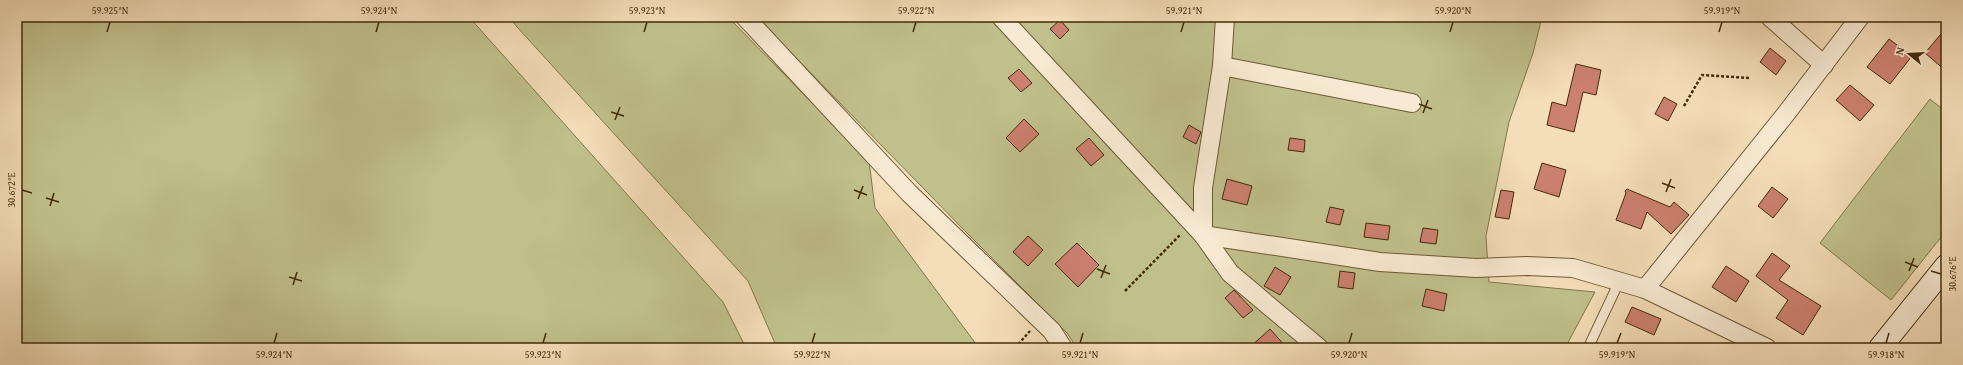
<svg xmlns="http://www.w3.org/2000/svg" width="1963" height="365" font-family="'Gentium Book Plus',serif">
<rect width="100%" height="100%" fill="#f4deb9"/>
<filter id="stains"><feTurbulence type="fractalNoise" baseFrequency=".005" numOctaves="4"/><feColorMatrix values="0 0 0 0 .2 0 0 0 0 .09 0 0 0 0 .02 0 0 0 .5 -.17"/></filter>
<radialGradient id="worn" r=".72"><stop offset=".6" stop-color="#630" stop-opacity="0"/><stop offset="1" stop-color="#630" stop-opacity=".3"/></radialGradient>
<!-- green -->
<g fill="#c0c08c" stroke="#82764a">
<polygon points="17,17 469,17 723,302 746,348 17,348"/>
<polygon points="508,17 728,17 869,161 875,208 979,348 777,348 748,281"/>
<polygon points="756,17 1542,17 1533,53 1509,122 1486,236 1489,282 1595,292 1565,348 1077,348 1067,333 968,234"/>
<polygon points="1930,99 1946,112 1946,231 1891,300 1820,243"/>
</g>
<!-- building -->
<g fill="#cc8070" stroke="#432b09">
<polygon points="1060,20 1069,30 1060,39 1050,29"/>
<polygon points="1946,28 1946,71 1925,53"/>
<polygon points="1889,39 1912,56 1890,84 1867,67"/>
<polygon points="1770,48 1786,61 1776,75 1760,62"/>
<polygon points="1576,64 1601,70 1596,95 1583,92 1574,132 1547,125 1552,102 1566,106"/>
<polygon points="1019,69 1032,83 1021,92 1008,78"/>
<polygon points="1850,85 1874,105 1860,121 1836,100"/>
<polygon points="1664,97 1677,104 1668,121 1655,114"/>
<polygon points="1024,119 1039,134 1020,152 1006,138"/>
<polygon points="1189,125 1201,132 1196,144 1183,137"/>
<polygon points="1089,138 1104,155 1091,166 1076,149"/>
<polygon points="1290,138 1305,140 1304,152 1288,150"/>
<polygon points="1542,163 1566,170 1559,197 1534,189"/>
<polygon points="1227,179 1252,186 1247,205 1222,199"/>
<polygon points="1772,187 1788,199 1773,218 1758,206"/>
<polygon points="1627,189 1670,207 1674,202 1689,215 1671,234 1647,212 1641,229 1616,220 1626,193 1625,191"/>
<polygon points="1501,190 1514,192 1509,219 1495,217"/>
<polygon points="1330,207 1344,210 1340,225 1326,222"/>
<polygon points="1366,223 1390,226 1388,240 1364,237"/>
<polygon points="1423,228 1438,230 1436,244 1420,242"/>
<polygon points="1028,236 1043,250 1028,266 1013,252"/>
<polygon points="1077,243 1099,265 1078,287 1055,264"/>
<polygon points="1772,253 1790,266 1779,280 1821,306 1803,335 1776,318 1788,300 1756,276"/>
<polygon points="1726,266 1749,281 1736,302 1712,287"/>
<polygon points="1275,267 1291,277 1280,295 1264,286"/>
<polygon points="1340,271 1355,273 1353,289 1338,287"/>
<polygon points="1426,289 1447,294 1444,311 1422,306"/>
<polygon points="1234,290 1253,310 1243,318 1225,298"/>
<polygon points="1632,307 1661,319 1654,335 1625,322"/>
<polygon points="1270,329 1287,348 1249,348"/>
</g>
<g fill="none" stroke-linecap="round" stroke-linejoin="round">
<!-- lane casing -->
<g stroke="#6f5835" stroke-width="11">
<polyline id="lane" points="1588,348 1619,282"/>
</g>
<!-- street casing -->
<g stroke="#6f5835" stroke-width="20">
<g id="street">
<polyline points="745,17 909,193 1052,331 1063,348"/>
<polyline points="1001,17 1203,235 1380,262 1476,268 1527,266 1573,268 1645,289 1767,348"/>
<polyline points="1225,17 1222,66 1203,188 1203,235 1230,273 1319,348"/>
<polyline points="1770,17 1824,65"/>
<polyline points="1222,66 1412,103"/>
<polyline points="1645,289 1785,115 1860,17"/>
</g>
</g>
<!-- secondary casing -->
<g stroke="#432b09" stroke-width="24">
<polyline id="secondary" points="1880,348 1946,266"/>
</g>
<!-- path -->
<g stroke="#432b09" stroke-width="2.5" stroke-dasharray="3 2" stroke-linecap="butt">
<polyline points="1684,106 1702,75 1749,78"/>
<polyline points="1125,291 1180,235"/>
<polyline points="1015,348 1030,331"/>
</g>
<!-- lane -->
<use href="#lane" stroke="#f8ead2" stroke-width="9"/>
<!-- street -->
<use href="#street" stroke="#f8ead2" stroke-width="18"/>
<!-- secondary -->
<use href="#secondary" stroke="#f8ead2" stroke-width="22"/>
</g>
<!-- ticks -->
<path fill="none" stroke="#432b09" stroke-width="1.5" d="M107 32 110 22M376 32 379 22M644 32 647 22M913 32 916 22M1181 32 1184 22M1450 32 1453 22M1719 32 1722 22M1419 104 1432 109M611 112 624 116M1423 113 1428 100M615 120 620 107M1662 183 1675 188M22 190 32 193M854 190 867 195M1666 192 1671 179M46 198 59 202M858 199 863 186M50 206 54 193M1905 262 1918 267M1097 269 1110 274M1909 271 1914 258M1931 271 1941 274M289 277 302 281M1101 278 1106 265M293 285 297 272M274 343 277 333M543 343 546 333M812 343 815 333M1080 343 1083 333M1349 343 1352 333M1617 343 1621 333M1886 343 1889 333"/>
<!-- margin -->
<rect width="1963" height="365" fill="none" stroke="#f4deb9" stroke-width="44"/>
<!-- north arrow -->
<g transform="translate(1909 54) rotate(288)" stroke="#f8ead2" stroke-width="3" paint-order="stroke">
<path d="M0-3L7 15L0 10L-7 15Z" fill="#432b09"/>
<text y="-6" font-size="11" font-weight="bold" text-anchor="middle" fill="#432b09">N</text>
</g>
<rect x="22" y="22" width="1919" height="321" fill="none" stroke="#432b09" stroke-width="1.5"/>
<g font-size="10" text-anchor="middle" fill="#432b09">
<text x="110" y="14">59.925°N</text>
<text x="379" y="14">59.924°N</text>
<text x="647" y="14">59.923°N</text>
<text x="916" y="14">59.922°N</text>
<text x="1184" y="14">59.921°N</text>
<text x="1453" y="14">59.920°N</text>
<text x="1722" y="14">59.919°N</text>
<text transform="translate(11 190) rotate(-90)" y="4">30.672°E</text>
<text transform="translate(1952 274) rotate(-90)" y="4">30.676°E</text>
<text x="274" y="358">59.924°N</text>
<text x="543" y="358">59.923°N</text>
<text x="812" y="358">59.922°N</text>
<text x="1080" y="358">59.921°N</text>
<text x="1349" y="358">59.920°N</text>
<text x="1617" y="358">59.919°N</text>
<text x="1886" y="358">59.918°N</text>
</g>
<rect width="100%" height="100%" filter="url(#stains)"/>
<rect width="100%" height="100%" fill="url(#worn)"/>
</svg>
